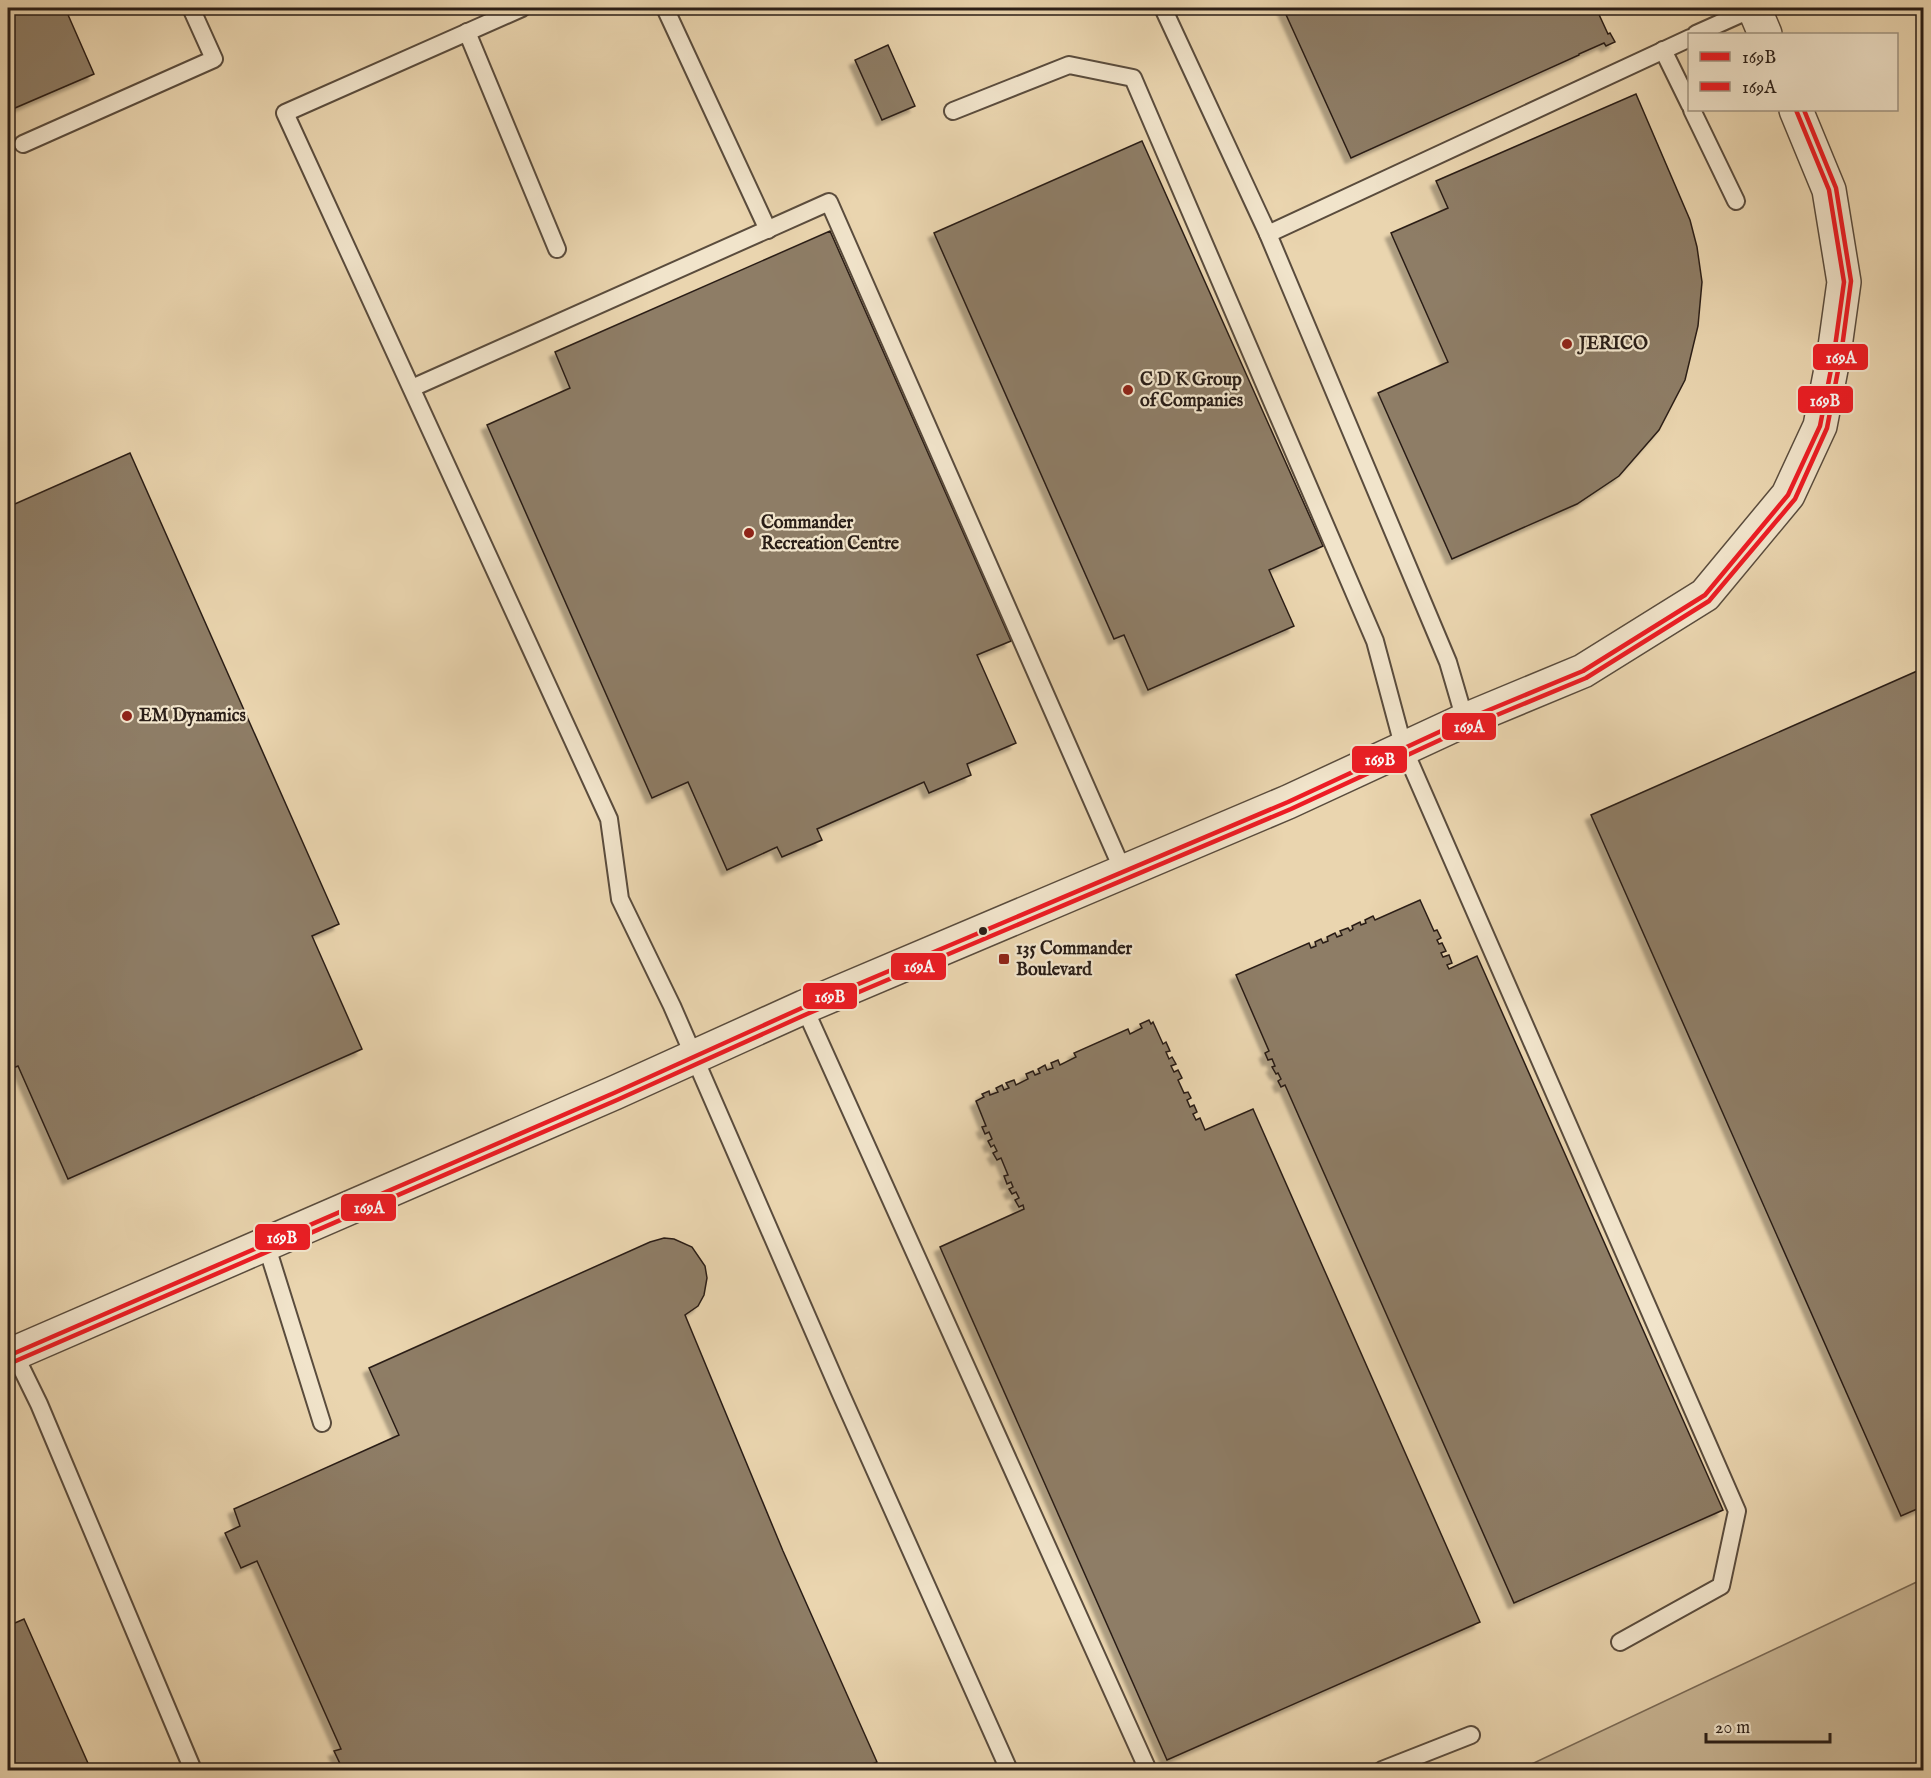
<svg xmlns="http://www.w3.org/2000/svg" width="1931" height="1778" font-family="'IM FELL English',serif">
<defs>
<filter id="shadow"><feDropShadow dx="-5.5" dy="5.5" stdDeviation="1.5" flood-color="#0004"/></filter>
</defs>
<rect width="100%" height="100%" fill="#ead5af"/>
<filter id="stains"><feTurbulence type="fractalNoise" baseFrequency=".00333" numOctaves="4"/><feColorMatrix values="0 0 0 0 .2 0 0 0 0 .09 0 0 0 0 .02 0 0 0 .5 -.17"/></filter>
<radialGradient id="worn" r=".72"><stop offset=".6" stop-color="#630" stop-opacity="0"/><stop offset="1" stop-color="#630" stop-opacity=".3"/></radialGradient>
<!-- green -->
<polygon fill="#c9b695" stroke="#7a6a56" stroke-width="1.5" points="1923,1579 1923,1770 1519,1770"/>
<!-- building -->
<g fill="#8e7d66" stroke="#2a1e17" stroke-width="1.5" filter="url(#shadow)">
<polygon points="8,8 65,8 94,74 8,111"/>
<polygon points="1283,8 1596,8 1608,34 1610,33 1615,42 1606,46 1604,43 1579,54 1579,55 1351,158"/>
<polygon points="888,45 915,106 882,120 855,60"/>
<polygon points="1636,94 1690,220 1697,247 1702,282 1698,326 1685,380 1659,430 1619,476 1577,504 1452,559 1378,393 1448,362 1391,233 1448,208 1436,181"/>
<polygon points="1142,141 1323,546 1269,570 1294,626 1148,690 1124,635 1114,639 934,233"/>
<polygon points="830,231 1011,641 977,655 1016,743 967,764 971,775 929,793 924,782 817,829 822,840 782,857 777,847 727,870 688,782 652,798 487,425 570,388 555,352"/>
<polygon points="130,453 339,924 312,936 362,1049 68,1179 18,1066 13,1068 8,1055 8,507"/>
<polygon points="1924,668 1924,1506 1901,1516 1591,815"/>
<polygon points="1420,900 1434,931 1437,930 1441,938 1437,940 1439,944 1442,943 1446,951 1441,953 1443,957 1449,955 1452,963 1447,965 1449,969 1477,956 1723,1510 1514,1603 1285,1085 1281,1087 1278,1081 1281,1079 1278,1073 1276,1074 1272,1067 1275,1066 1272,1059 1268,1060 1265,1053 1269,1051 1236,975 1309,943 1311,948 1316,946 1315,942 1321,939 1323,943 1328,941 1327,937 1335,933 1337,937 1342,935 1340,931 1348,928 1350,931 1353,929 1352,926 1360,922 1361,925 1366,923 1365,920 1373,916 1375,920"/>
<polygon points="1149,1020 1151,1024 1153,1022 1163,1044 1166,1042 1170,1051 1166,1052 1169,1059 1172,1057 1176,1064 1171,1066 1174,1072 1178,1070 1182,1078 1178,1080 1184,1093 1188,1092 1191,1098 1187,1100 1190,1107 1194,1105 1197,1112 1193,1114 1196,1120 1200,1118 1205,1130 1253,1109 1480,1622 1167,1760 940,1247 1024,1209 1023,1205 1019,1207 1015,1200 1019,1198 1016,1192 1012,1194 1009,1189 1013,1187 1011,1182 1007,1184 1004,1176 1008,1175 1001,1158 997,1160 993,1153 997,1151 994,1145 991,1147 988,1141 992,1139 989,1132 985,1134 982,1127 986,1126 976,1101 984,1097 982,1094 989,1091 990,1095 998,1092 996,1088 1002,1085 1004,1090 1009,1088 1006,1083 1014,1080 1016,1085 1028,1079 1026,1074 1033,1071 1035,1075 1040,1073 1038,1069 1045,1065 1047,1070 1053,1068 1051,1063 1058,1060 1060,1065 1076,1057 1074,1053 1128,1029 1130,1034 1142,1028 1140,1024"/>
<polygon points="664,1238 674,1239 692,1247 705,1266 707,1278 704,1295 698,1306 685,1315 783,1551 877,1762 858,1770 343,1770 334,1751 341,1749 257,1561 241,1568 225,1533 240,1526 234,1509 399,1435 369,1368 650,1242"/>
<polygon points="24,1619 91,1770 8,1770 8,1626"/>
</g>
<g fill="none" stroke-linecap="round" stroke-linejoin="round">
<!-- service casing -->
<g stroke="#5a4c3d" stroke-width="20">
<g id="service">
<polyline points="522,8 285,113 609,819 620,899 672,1006 840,1392 1009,1770"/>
<polyline points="665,8 768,230"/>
<polyline points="1163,8 1268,234 1448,662 1465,720"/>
<polyline points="467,32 557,249"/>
<polyline points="1696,34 1754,8"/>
<polyline points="1663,50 1690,105"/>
<polyline points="1692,110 1736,201"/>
<polyline points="953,111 1069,65 1133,78 1375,641 1404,749 1737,1511 1721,1586 1620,1642"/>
<polyline points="23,144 214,59 191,8"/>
<polyline points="1268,234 1690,38"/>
<polyline points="412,388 829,202 1124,873"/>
<polyline points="804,1007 1148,1770"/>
<polyline points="266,1244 322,1423"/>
<polyline points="14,1353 39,1404 193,1770"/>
<polyline points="1382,1770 1471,1735"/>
</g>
</g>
<!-- tertiary casing -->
<g stroke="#5a4c3d" stroke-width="36">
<g id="tertiary">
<polyline points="1754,8 1765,34"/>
<polyline points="8,1356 614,1093 804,1007 1288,802 1465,720 1583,671 1705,595 1788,495 1820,426 1834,354 1844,282 1829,190 1796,110"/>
</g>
</g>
<!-- service -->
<use href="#service" stroke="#f1e4cb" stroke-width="16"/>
<!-- tertiary -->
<use href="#tertiary" stroke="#f1e4cb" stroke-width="33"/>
<!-- bus-1 casing -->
<g stroke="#f1e4cb" stroke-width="9">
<polyline id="bus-1" points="8,1356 614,1093 804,1007 1288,802 1465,720 1583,671 1705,595 1788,495 1820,426 1834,354 1844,282 1829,190 1796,110"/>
</g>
<!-- bus-2 casing -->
<g stroke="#f1e4cb" stroke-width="9">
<polyline id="bus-2" points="11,1363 617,1100 807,1014 1291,809 1468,727 1586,678 1709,601 1795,499 1827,428 1841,355 1851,281 1836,188 1804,110"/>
</g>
<!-- bus-1 -->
<use href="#bus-1" stroke="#ed1c24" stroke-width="4.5"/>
<!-- bus-2 -->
<use href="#bus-2" stroke="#ed1c24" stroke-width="4.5"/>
</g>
<!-- markers -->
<g fill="#8f2418" stroke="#f1e4cb" stroke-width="2">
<circle cx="1567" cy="344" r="6"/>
<circle cx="1128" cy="390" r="6"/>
<circle cx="749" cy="533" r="6"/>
<circle cx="127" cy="716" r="6"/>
<rect x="998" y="953" width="12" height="12" rx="3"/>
</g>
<circle fill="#2a1e17" stroke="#f1e4cb" stroke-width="2" cx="983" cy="931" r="5"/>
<g text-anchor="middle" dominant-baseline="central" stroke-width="4.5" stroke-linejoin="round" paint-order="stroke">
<!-- poi labels -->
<g font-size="18" font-weight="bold" fill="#2a1e17" stroke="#f1e4cb" text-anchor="start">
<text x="1579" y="344">JERICO</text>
<text x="1140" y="380">C D K Group<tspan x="1140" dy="21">of Companies</tspan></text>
<text x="761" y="523">Commander<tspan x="761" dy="21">Recreation Centre</tspan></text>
<text x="139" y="716">EM Dynamics</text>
<text x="1016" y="949">135 Commander<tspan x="1016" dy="21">Boulevard</tspan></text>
</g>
</g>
<g stroke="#f1e4cb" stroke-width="2">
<rect x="1812" y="343" width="57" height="28" rx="6" fill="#ed1c24"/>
<rect x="1797" y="385" width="57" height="29" rx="6" fill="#ed1c24"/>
<rect x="1441" y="712" width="56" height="29" rx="6" fill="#ed1c24"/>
<rect x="1351" y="745" width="57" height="29" rx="6" fill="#ed1c24"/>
<rect x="890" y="952" width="57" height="29" rx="6" fill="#ed1c24"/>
<rect x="802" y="982" width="56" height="28" rx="6" fill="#ed1c24"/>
<rect x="340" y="1193" width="57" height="29" rx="6" fill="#ed1c24"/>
<rect x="254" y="1223" width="57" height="28" rx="6" fill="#ed1c24"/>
</g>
<g font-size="16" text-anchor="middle" font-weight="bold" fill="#fff">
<text x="1841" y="363">169A</text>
<text x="1825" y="406">169B</text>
<text x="1469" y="732">169A</text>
<text x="1380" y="765">169B</text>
<text x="919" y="972">169A</text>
<text x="830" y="1002">169B</text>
<text x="369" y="1213">169A</text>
<text x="282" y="1243">169B</text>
</g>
<!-- margin -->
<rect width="1931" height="1778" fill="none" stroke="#ead5af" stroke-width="30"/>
<rect x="9" y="9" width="1913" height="1760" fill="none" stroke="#2a1e17" stroke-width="3"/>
<rect x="15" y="15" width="1901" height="1748" fill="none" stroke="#2a1e17" stroke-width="1.5"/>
<!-- legend -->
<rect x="1688" y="33" width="210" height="78" fill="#f1e4cb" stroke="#a19583" stroke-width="1.5"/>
<rect x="1700" y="52" width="30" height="9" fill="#ed1c24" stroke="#a19583" stroke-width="1.5"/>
<text x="1742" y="63" font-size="18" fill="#2a1e17">169B</text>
<rect x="1700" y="82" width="30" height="9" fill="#ed1c24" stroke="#a19583" stroke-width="1.5"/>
<text x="1742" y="93" font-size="18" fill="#2a1e17">169A</text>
<!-- scale -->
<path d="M1706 1733v9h124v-9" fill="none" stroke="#2a1e17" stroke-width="3"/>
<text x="1715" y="1733" font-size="18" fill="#2a1e17" stroke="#f1e4cb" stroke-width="4.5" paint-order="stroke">20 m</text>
<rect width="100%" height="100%" filter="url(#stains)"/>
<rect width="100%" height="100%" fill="url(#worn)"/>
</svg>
